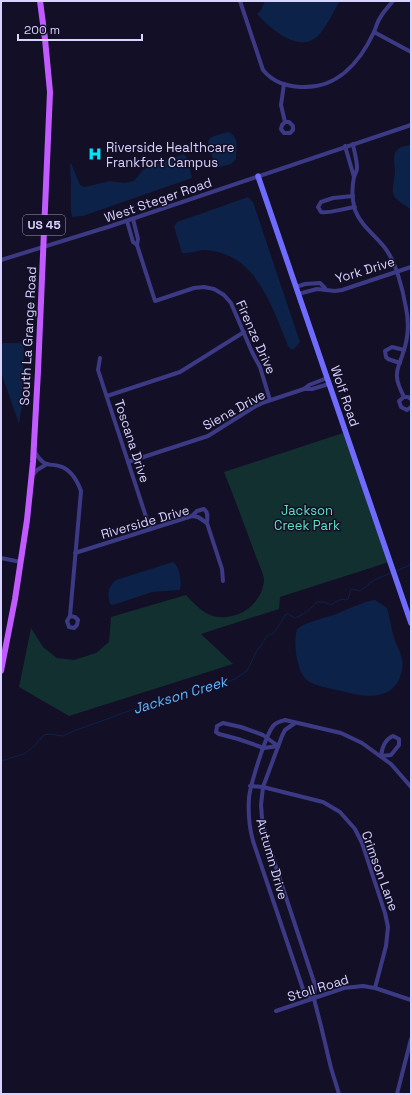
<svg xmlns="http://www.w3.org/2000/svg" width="412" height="1095" font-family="'Space Grotesk',sans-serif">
<rect width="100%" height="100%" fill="#130f26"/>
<!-- green -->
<path fill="#12302f" d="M343 433 389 562 280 597 279 609 201 634 233 664 69 716 19 687 31 628 43 647 57 658 74 660 96 653 109 642 111 617 186 595C200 610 210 621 232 616 249 613 263 597 264 580 264 574 257 560 255 554 245 527 235 499 224 472Z"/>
<!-- water -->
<g fill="#0c2248">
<path d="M265 1H340C334 11 326 28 318 36 298 54 271 29 257 14L261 10Z"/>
<path d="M228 132C239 136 237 148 236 159L231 164 216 168 208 144 209 139 214 136Z"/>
<path d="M411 145V210C406 205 398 202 394 196 391 189 395 178 395 171 395 165 393 159 395 153 398 146 405 146 411 145Z"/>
<polygon points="184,154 187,158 192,178 83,216 72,217 71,211 71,185 70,165 71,163 80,185 84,187 110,181 124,183 134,181 143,170 149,166"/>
<path d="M248 197 253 202 300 342 294 349H291L288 346C275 314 260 266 224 254 219 252 209 250 203 250 196 251 189 254 182 253L174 227 177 222Z"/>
<polygon points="4,343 21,343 24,348 22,405 19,424 1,372 1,344"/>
<path d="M173 562C180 567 182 582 180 590L152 592 113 605 110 604C107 593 108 587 116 580Z"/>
<path d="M375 600 387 608C390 617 391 628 394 638 397 648 405 658 402 670 395 704 363 697 337 690 328 688 316 686 308 681 296 672 293 642 297 629 308 621 323 619 336 614 349 609 361 602 375 600Z"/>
</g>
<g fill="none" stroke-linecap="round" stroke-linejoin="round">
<!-- stream -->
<g stroke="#0c2248" stroke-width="1">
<polyline points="396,571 408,566 411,562"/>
<path d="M1 761 24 754 32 748 44 735 49 734 63 736 76 730 110 718 139 707 159 701 167 700 175 698 190 689 196 687 206 689 215 683 226 682 235 679 247 671 257 650 261 646 263 642 267 636 274 633 286 614H288L295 618C303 615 311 609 317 602H324L331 605 341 599 346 600 348 599 351 589H353L360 591 374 580 391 573"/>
</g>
<!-- minor -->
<g stroke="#3d3a85" stroke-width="4">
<path d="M240 1 263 70C273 82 285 86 301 87 337 89 360 62 374 32 376 28 377 22 380 18 383 12 389 6 393 1"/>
<polyline points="374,32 411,52"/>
<polyline points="284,84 281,105 285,122 282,125 281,129 284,133 290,133 293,130 293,126 289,122 285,122"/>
<path d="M353 144C354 151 357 160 357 168 357 171 355 174 354 177 352 187 352 200 355 210 361 226 375 235 385 248 396 262 403 290 406 308 409 322 408 339 403 353 401 361 396 368 397 377 397 383 401 391 404 397"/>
<polyline points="345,146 354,177"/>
<path d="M353 196 333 198 321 202 318 207 321 212C327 214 346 208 355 207"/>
<polyline points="133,219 138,239 137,245"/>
<polyline points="127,221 133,242 137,245 155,301 194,288 204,287 214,289 224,295 231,303 252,352 260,367 270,400"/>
<polyline points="1,260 111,226 411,125"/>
<polyline points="296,287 305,284 320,283 325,288"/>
<polyline points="298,294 317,289 335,291 342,290 411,267"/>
<polyline points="100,358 98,370 150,529"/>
<polyline points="400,363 388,359 386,357 385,351 392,347 404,350"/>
<polyline points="304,389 312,389 329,384"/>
<polyline points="107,396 180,372 244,332"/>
<polyline points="404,397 399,401 401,407 407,410 411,407"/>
<polyline points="404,397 408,397 411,399"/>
<path d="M34 450C36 454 39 459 43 462 48 466 54 464 59 466 71 469 77 480 81 491L70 616 67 621 69 627 74 628 77 625 78 620 75 617 70 616"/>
<polyline points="128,462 208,436 256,406 265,402 304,389 309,385 327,378"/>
<polyline points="32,476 37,470 47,464"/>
<path d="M192 516 197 511 204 509C209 513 207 518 207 523"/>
<polyline points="75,553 192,516 198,517 207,523 222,569 223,581"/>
<polyline points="1,558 21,562"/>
<polygon points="223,723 241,727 263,735 278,746 264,748 238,739 219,734 216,732 217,726"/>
<polyline points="295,723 285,730 282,736 263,787 261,805 262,818 266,837 315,985 314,999 321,1026 331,1068 339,1094"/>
<path d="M393 736 399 739V745L391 755 381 756C382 748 385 739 393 736Z"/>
<polyline points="250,786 263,787 323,802 340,812 355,829 362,843 385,913 388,927 386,946 375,988"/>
<path d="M314 999 304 992 253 841C249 826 248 812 249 798 250 786 266 733 274 725 277 722 281 721 285 720L341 733 362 743 391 764 411 787"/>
<polyline points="276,1011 344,988 363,986 375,988 411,1000"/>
<polyline points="397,1094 411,1039"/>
</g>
<!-- secondary -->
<polyline stroke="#6f6bff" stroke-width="5.5" points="258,176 411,623"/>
<!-- primary -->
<polyline stroke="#c25bff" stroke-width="6" points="1,671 15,599 27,520 33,462 38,371 50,92 45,39 40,1"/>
</g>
<!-- icons -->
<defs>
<g id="hospital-bare" transform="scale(1.08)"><path d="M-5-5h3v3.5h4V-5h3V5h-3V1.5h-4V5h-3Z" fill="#00e5ff" stroke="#130f26" stroke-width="2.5" paint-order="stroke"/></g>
</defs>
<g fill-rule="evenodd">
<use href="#hospital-bare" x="95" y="154"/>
</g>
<g text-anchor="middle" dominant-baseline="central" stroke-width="3" stroke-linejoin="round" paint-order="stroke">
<!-- shield labels -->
<rect fill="#130f26" stroke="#9e99be" stroke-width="1" x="23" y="215" width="42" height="20" rx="3"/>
<g font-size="12" font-weight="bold" fill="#d9d4ff">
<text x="44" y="225">US 45</text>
</g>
<!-- poi labels -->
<g font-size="13" fill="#d9d4ff" stroke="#130f26" text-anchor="start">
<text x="106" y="147">Riverside Healthcare<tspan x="106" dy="15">Frankfort Campus</tspan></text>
</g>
<!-- street labels -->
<g font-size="13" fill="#d9d4ff" stroke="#130f26">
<text transform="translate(158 200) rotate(-19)">West Steger Road</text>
<text transform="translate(365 270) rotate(-17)">York Drive</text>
<text transform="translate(28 336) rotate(-87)">South La Grange Road</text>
<text transform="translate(256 337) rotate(66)">Firenze Drive</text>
<text transform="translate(345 396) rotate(71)">Wolf Road</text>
<text transform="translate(234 410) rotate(-29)">Siena Drive</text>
<text transform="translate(132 441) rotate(72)">Toscana Drive</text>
<text transform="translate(145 522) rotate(-16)">Riverside Drive</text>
<text transform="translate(272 859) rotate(74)">Autumn Drive</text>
<text transform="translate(380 871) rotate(70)">Crimson Lane</text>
<text transform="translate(318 988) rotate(-17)">Stoll Road</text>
</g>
<!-- park labels -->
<g font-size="13" fill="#5fe0c0" stroke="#130f26">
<text x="307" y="510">Jackson<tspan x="307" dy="15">Creek Park</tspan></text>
</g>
<!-- water labels -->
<g font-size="14" font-style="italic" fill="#62b6ff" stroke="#130f26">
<text transform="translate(180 695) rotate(-17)">Jackson Creek</text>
</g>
</g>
<!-- border -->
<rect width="412" height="1095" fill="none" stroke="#d9d4ff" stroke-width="4"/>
<!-- scale -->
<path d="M18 34v6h124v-6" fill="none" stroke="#d9d4ff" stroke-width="2"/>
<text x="24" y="34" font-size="12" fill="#d9d4ff" stroke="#130f26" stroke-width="3" paint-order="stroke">200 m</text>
</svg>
